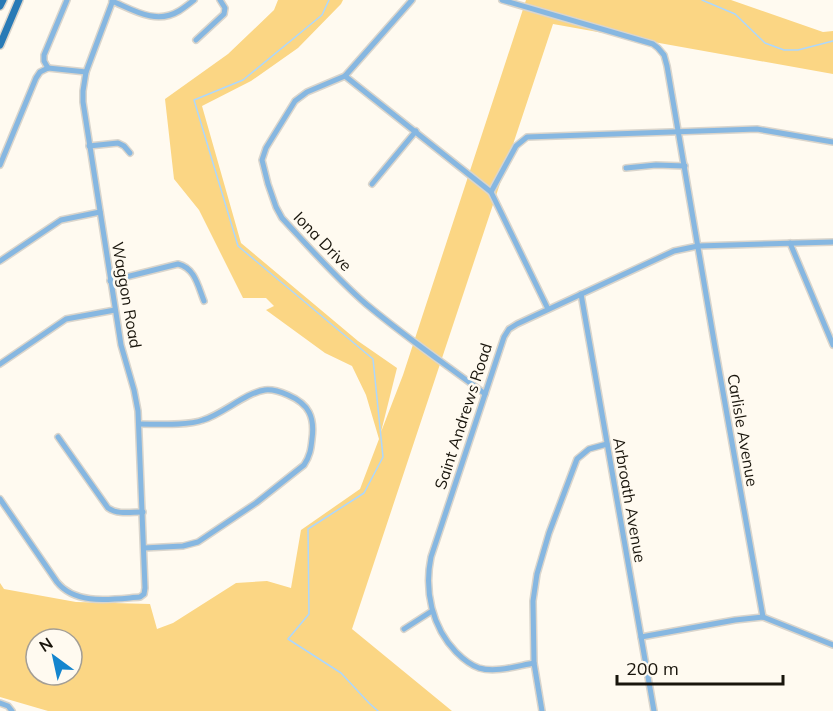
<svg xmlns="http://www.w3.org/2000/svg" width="833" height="711" font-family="Mulish,sans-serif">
<rect width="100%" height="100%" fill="#fffaf0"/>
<!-- green -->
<path fill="#fbd684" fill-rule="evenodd" d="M278 0H343L341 4 298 48 251 81 202 106 241 243 358 341 397 368 381 432 403 375 526 0H731L823 32 833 31V74L553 24 352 629 452 711H48L0 697V583L4 589 76 602 150 604 157 629 173 623 236 583 267 581 291 588 301 530 360 489 379 439 366 395 352 366 325 353 266 310 274 306 266 298H243L199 210 174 179 165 99 228 54 274 10ZM36 639H72V675H36Z"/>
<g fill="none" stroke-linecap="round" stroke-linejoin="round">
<!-- stream -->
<g stroke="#acd7fe" stroke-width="1.5">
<polyline points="329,0 322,15 243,80 194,100 238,246 373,359 383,457 364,493 308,529 309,614 288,639 341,673 369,703 378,711"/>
<polyline points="702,0 735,14 765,43 784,50 798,50 833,41"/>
</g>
<!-- minor casing -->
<g stroke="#dad5cc" stroke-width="8">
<g id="minor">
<path d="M412 0 345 76 307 92 295 101 274 135 266 148 262 160 268 184 276 207 282 218C309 247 336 278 366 304 404 336 445 364 485 394"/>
<polyline points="502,0 653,44 658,48 664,55 667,66 715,347 763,617"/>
<path d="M112 1C133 10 156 25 179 11 184 8 189 4 194 0"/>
<polyline points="196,40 224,14 225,8 220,0"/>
<polyline points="48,68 44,61 44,55 67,0"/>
<polyline points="48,68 86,72"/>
<polyline points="345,76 491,192 548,309"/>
<polyline points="89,146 118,143 124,146 130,153"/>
<polyline points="0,165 36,78 40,72 48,68"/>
<polyline points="626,168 656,165 685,166"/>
<polyline points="372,184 416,131"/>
<polyline points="491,192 516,146 527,137 757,129 833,142"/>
<polyline points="790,243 833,345"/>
<polyline points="0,261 61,220 100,212"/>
<path d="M110 281 178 264C195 268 198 286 204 301"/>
<polyline points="581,294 654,711"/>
<polyline points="0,364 66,319 115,310"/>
<path d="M139 424C157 424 187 426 203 420 223 414 245 393 265 390 273 389 281 392 288 395 309 404 315 417 312 439 311 449 310 456 304 465L256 503 198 542 183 546 144 548"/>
<path d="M58 437 108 508C118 515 131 512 143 512"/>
<path d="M0 499 57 582C76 606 113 599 140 597L144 594 145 588 138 411 134 390 121 345 83 102V91L86 72 113 0"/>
<polyline points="404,629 432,611"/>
<polyline points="641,637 735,620 763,617 833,645"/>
<path d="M534 663C517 666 496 673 479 668 470 665 463 659 456 652 432 627 424 591 431 557L504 337 509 329 517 324 674 251 698 246 833 242"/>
<polyline points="0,703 8,706 12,711"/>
<polyline points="542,711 534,663 533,601 537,574 549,533 577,459 589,449 607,444"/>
</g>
</g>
<!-- major casing -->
<g stroke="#dad5cc" stroke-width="10">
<g id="major">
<polyline points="0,6 3,0"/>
<polyline points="0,45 19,0"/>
</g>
</g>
<!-- minor -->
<use href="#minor" stroke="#86b7e1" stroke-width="5"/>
<!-- major -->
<use href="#major" stroke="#287ab6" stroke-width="7"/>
</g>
<g text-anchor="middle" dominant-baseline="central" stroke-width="5" stroke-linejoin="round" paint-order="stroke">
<!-- street labels -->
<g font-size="16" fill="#19150c" stroke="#fffaf0">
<text transform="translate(323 241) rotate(46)">Iona Drive</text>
<text transform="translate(127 295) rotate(80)">Waggon Road</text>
<text transform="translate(463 416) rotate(-72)">Saint Andrews Road</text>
<text transform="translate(743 430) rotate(80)">Carlisle Avenue</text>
<text transform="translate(630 500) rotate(80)">Arbroath Avenue</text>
</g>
</g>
<!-- north arrow -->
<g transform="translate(54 657) rotate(327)"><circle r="28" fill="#fffaf0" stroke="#a39e95" stroke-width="1.5"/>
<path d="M0-4.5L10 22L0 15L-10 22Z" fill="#1485ce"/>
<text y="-9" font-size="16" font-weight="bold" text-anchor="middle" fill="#19150c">N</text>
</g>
<!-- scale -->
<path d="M617 675v9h166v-9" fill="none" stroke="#19150c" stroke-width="3"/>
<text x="626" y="675" font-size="18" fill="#19150c" stroke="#fffaf0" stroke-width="4.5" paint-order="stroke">200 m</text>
</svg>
